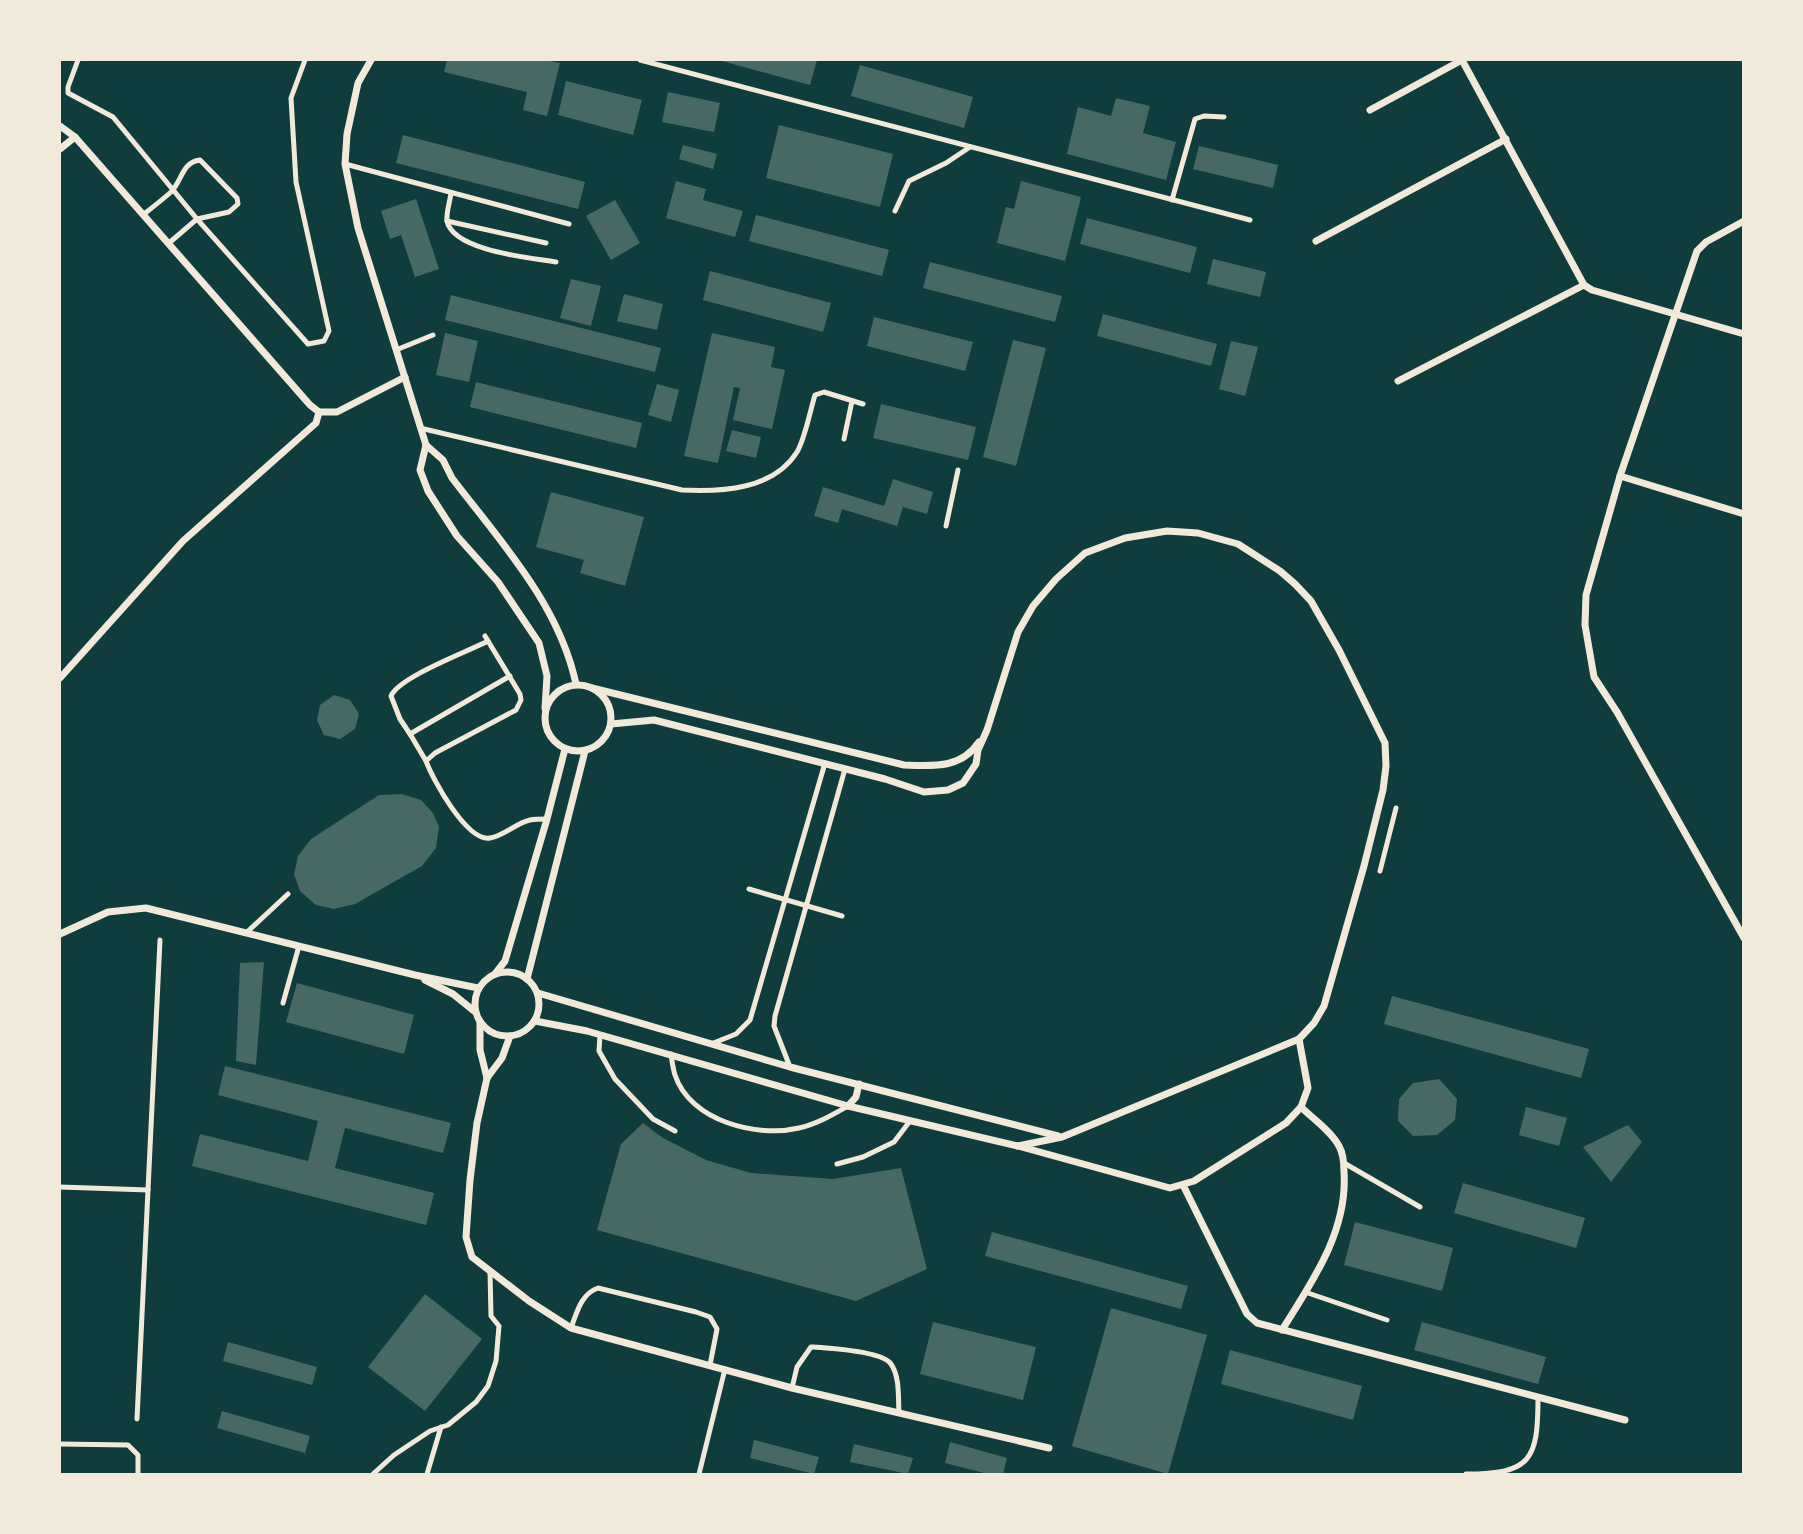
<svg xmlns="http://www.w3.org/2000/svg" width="1803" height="1534" font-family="'Sofia Sans Condensed',sans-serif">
<rect width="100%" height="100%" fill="#0f3d3e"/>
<!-- building -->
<g fill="#486865">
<polygon points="447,60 544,60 560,63 547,116 523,110 527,92 444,72"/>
<polygon points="718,60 817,60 810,85"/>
<polygon points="860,65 973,97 964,128 851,96"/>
<polygon points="566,81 642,100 633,135 558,115"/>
<polygon points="668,92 720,103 714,132 662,122"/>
<polygon points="1116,98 1150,106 1143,133 1176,142 1166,180 1067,154 1078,107 1111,116"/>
<polygon points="779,125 893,154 880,207 766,178"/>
<polygon points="403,135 585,182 578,209 396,163"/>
<polygon points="683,145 717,154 713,169 679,159"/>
<polygon points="1199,146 1278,165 1273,188 1193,169"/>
<polygon points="676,181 706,189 703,200 743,211 735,237 666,218"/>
<polygon points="1021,181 1081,197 1065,261 997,243 1006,207 1014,209"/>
<polygon points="416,199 439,269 415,277 401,235 390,239 381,211"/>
<polygon points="615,200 640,243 611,260 586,216"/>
<polygon points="756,215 889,250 882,276 749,241"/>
<polygon points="1087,218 1197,247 1190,273 1080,244"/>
<polygon points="1213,259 1266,272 1260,297 1207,284"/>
<polygon points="930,262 1062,296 1055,322 923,288"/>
<polygon points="710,271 831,303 823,332 703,300"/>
<polygon points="571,279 601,286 591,326 560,318"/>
<polygon points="624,294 663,304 657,330 617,321"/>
<polygon points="451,295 661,348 655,372 445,320"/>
<polygon points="1103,314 1217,344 1211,366 1097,336"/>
<polygon points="874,317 973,342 965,371 867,346"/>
<polygon points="445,333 478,341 469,382 436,375"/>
<polygon points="712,333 775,347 771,367 785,370 772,429 733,420 740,388 734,387 718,463 684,456"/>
<polygon points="1013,340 1046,348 1016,466 983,457"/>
<polygon points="1231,341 1258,347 1245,396 1219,389"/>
<polygon points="476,382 642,423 636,448 470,407"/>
<polygon points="657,384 679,390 671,422 648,415"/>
<polygon points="881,404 976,427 968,460 873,438"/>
<polygon points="732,430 761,437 756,458 726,451"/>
<polygon points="893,479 933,492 927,514 903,507 897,526 842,509 838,523 814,516 823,487 884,506"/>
<polygon points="551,492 644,517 625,586 580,573 584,560 536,547"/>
<polygon points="334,695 350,700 359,714 355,729 340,739 324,735 317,720 320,705"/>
<polygon points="402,794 421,800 433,813 439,827 436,848 422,866 355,904 334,909 316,905 300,891 294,874 298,856 311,839 379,795"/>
<polygon points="264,962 256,1065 236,1061 240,963"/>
<polygon points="297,983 414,1015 404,1054 286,1022"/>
<polygon points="1392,996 1589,1049 1581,1078 1384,1024"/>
<polygon points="225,1066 451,1123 443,1153 345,1128 335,1168 434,1193 426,1225 192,1166 200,1134 308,1161 318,1121 218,1095"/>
<polygon points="1439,1079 1457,1099 1455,1120 1437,1135 1413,1136 1398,1121 1399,1099 1413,1083"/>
<polygon points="1526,1107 1567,1118 1559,1146 1519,1135"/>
<polygon points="643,1123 663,1138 706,1160 751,1173 833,1179 901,1168 927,1269 856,1301 597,1230 621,1144"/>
<polygon points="1628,1125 1642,1142 1611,1182 1583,1147"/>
<polygon points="1463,1183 1585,1218 1576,1248 1454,1213"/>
<polygon points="1355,1222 1453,1248 1442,1291 1344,1265"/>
<polygon points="992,1232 1188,1286 1181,1309 985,1256"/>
<polygon points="425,1294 482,1339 425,1411 368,1367"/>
<polygon points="1111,1308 1207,1335 1168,1474 1072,1446"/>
<polygon points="933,1322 1036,1347 1023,1400 920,1374"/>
<polygon points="1422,1322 1546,1357 1538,1384 1414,1350"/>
<polygon points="228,1342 317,1367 312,1385 223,1361"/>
<polygon points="1230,1350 1362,1386 1353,1420 1221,1384"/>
<polygon points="222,1411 310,1436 305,1453 217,1428"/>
<polygon points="754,1440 819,1457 814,1474 750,1458"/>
<polygon points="950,1442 1007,1458 1003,1474 988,1474 945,1463"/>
<polygon points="854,1444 913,1458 908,1474 850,1462"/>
</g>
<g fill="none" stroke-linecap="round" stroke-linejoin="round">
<!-- service -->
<g stroke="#f1e9da" stroke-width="5">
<polyline points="78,60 68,87 68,93 113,117 197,219 308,344 324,341 329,331 296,182 291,98 305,60"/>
<polyline points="640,60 1250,220"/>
<polyline points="345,164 569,224"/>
<path d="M451 193C450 201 446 213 447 221 453 251 532 258 556 262"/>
<polyline points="1172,200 1195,119 1204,116 1224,117"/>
<polyline points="895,211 909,181 946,163 970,147"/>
<path d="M144 214C153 207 162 200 171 192 182 181 182 162 200 160L237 198 238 204 229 212 197 219 169 243"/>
<polyline points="447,221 546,243"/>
<polyline points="396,350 433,335"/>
<path d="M420 428 682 490C721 492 773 490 797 452 805 439 810 411 815 395L824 392 863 404"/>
<polyline points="844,439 852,401"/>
<polyline points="946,526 958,470"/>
<path d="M485 636 520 694 521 700 516 710 435 753 426 761C433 780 467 842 490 838 504 836 516 823 530 820 535 819 542 819 547 819"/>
<path d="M488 641C467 652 399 677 391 696L400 719 410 734 510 676"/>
<polyline points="410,734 426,761"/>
<polyline points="1380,871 1396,808"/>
<polyline points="749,889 842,916"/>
<polyline points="246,933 288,894"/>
<polyline points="283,1003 299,946"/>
<polyline points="600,1035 599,1051 615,1079 653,1119 675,1131"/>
<polyline points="711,1044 736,1034 750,1020 825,763"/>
<path d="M671 1054C672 1061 673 1069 675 1075 690 1121 757 1138 799 1128 817 1124 832 1115 848 1106"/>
<polyline points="790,1067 774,1026 775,1016 845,769"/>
<polyline points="1344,1163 1420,1207"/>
<polyline points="837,1164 863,1157 894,1142 910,1121"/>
<polyline points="60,1187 148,1190"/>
<polyline points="1305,1292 1387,1320"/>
<path d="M571 1328C577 1312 581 1294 598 1288L696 1312 710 1317 717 1329 710 1365"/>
<path d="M792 1388 797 1367 811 1347C827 1348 882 1351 891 1364 900 1377 898 1397 899 1413"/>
<polyline points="137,1419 160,940"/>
<polyline points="60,1444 128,1445 138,1455 138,1474"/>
<polyline points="373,1474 394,1455 430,1431 448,1425 476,1402 488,1386 496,1361 499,1326 491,1316 490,1271"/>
<polyline points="427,1474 441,1427"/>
<polyline points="699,1474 725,1369"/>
<path d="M1466 1474C1531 1474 1538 1460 1538 1398"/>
</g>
<!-- minor -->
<g stroke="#f1e9da" stroke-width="7">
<polyline points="371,60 358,83 347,134 345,164 358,228 426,445"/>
<polyline points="1462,60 1584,285 1592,290 1744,334"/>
<polyline points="1370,110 1462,60"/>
<polyline points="60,126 75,137 310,405 319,412 337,412 405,377"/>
<polyline points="60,149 75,137"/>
<polyline points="1744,221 1706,242 1697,251 1620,476 1744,514"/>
<polyline points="1316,241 1506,139"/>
<polyline points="1398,381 1584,285"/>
<polyline points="426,445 420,470 428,491 457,536 498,582 539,643 547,676 545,708"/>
<path d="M426 445 443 460 452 478C500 541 559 604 576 684"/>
<polyline points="1620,476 1586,595 1585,625 1594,677 1617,712 1744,938"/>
<polyline points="60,678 183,541 316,423 319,412"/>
<circle cx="578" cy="718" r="33"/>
<path d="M592 688 904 765C933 766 961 769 979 742"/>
<polyline points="611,724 654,720 885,779 924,792 948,790 963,783 976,764 978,750 987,730 1018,632 1033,606 1056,579 1085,553 1125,538 1167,531 1198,533 1238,544 1280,571 1295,584 1311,601 1339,650 1385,743 1386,766 1383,790 1364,866 1324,1006 1314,1023 1299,1039 1062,1137 1018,1146"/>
<polyline points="60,934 108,912 146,908 415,975 478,988"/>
<circle cx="507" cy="1004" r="32"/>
<polyline points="495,974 505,961 547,819 565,749"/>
<polyline points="527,979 585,751"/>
<polyline points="425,980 453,994 474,1011"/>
<polyline points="538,993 790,1067 1058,1136"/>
<polyline points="535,1021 587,1031 848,1106 1018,1146 1170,1188 1194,1181 1286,1123 1301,1107 1308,1088 1299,1039"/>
<polyline points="480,1023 480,1050 487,1078 477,1123 470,1180 466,1237 472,1257 529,1301 571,1328 792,1388 1049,1448"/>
<polyline points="487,1078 502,1058 510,1036"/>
<polyline points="848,1106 856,1097 859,1084"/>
<polyline points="1183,1185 1247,1314 1257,1323 1625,1420"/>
<path d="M1282 1330C1312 1282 1348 1231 1344 1172 1344 1163 1343 1153 1339 1146 1331 1131 1313 1119 1301 1107"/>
</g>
</g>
<!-- border -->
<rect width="1803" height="1534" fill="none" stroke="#f1e9da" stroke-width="122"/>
</svg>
